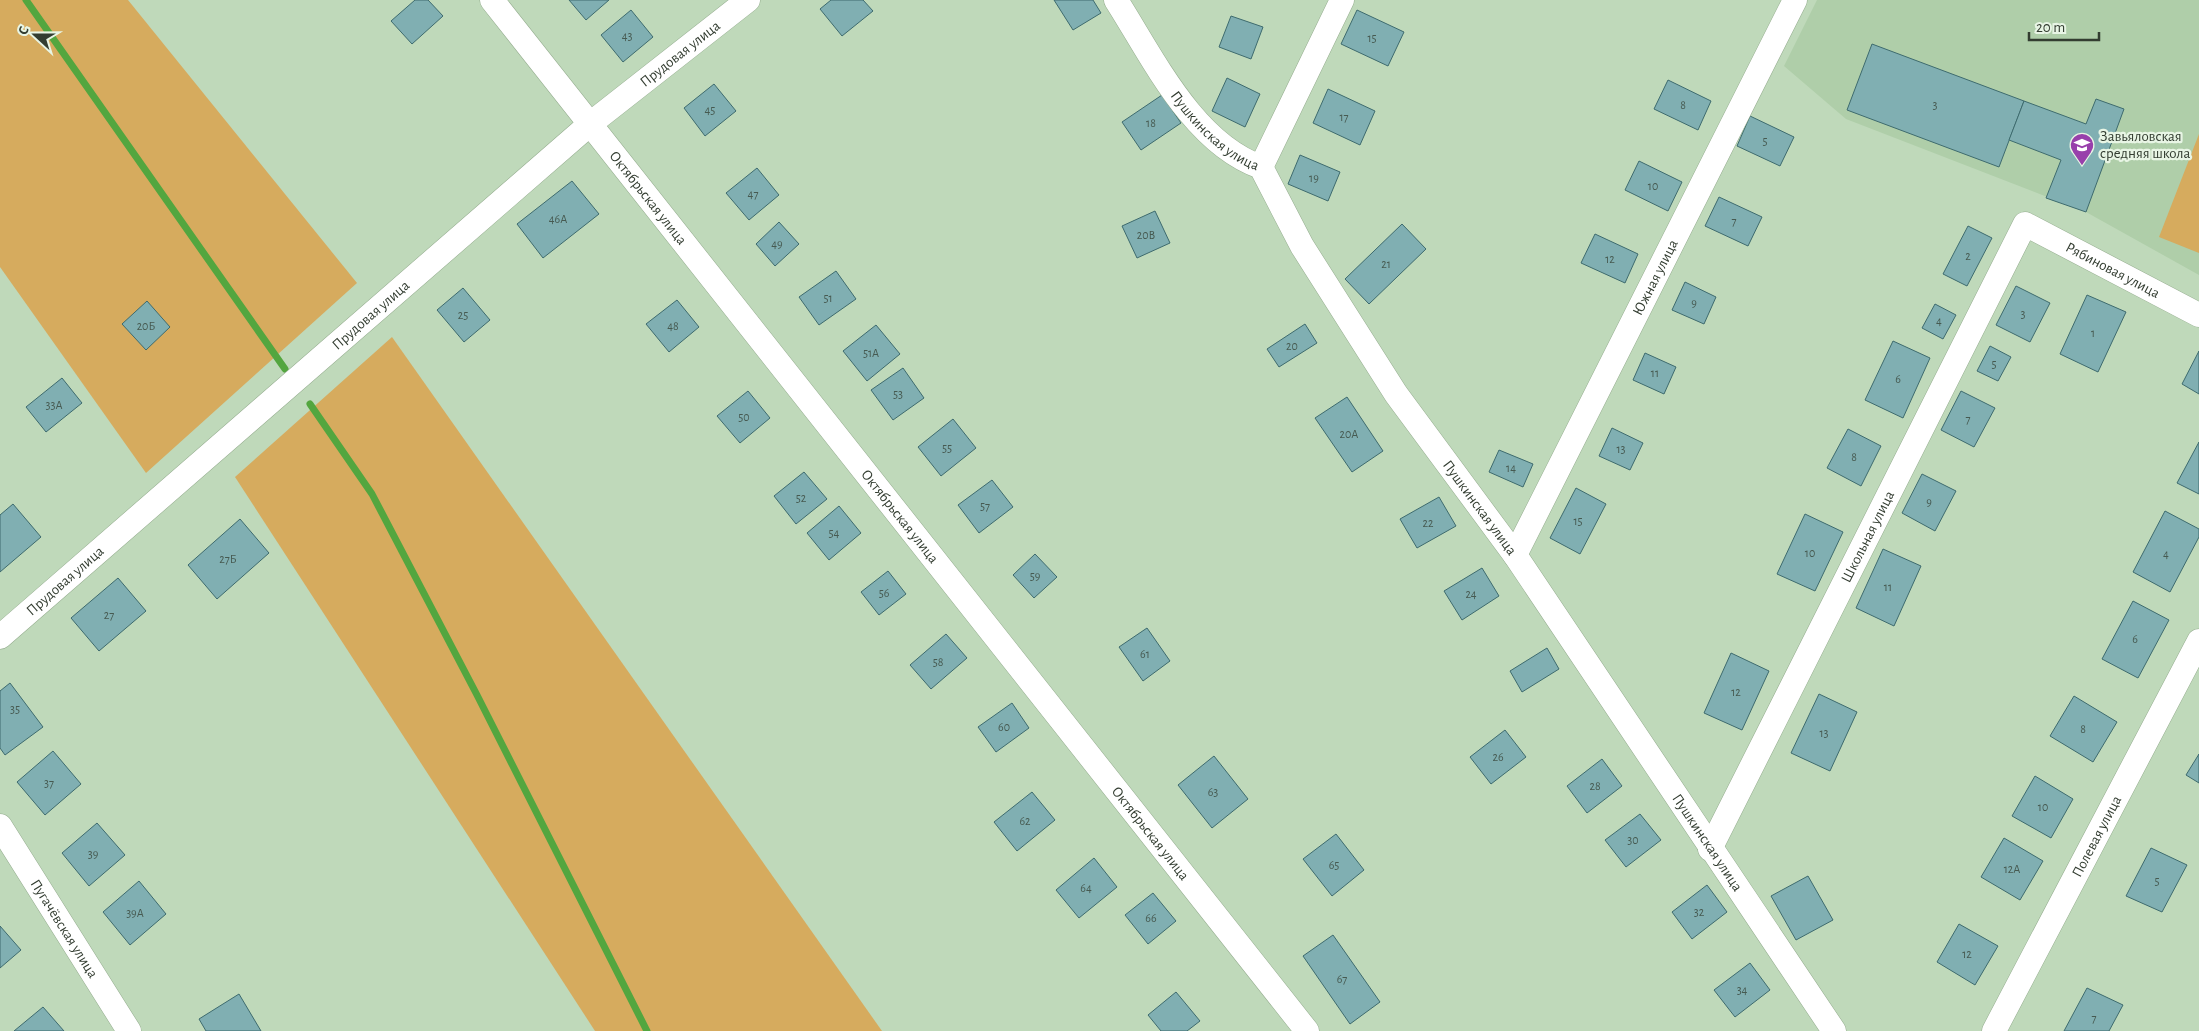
<svg xmlns="http://www.w3.org/2000/svg" width="2199" height="1031" font-family="'Alegreya Sans',sans-serif">
<rect width="100%" height="100%" fill="#bfd9ba"/>
<!-- built -->
<polygon fill="#afcea9" points="1817,0 2199,0 2199,275 2086,212 1846,119 1784,66"/>
<!-- green -->
<g fill="#d6ab5e">
<polygon points="0,0 128,0 357,283 146,473 0,267"/>
<polygon points="2199,134 2199,253 2159,237"/>
<polygon points="392,337 882,1031 595,1031 235,477"/>
</g>
<g fill="none" stroke-linecap="round" stroke-linejoin="round">
<!-- stream -->
<g stroke="#53a63f" stroke-width="7">
<polyline points="26,0 285,369"/>
<polyline points="310,404 372,494 477,695 647,1031"/>
</g>
</g>
<!-- building -->
<g fill="#80afb2" stroke="#3e6b6e">
<polygon points="415,0 428,0 443,16 412,44 391,21"/>
<polygon points="569,0 609,0 586,20"/>
<polygon points="831,0 863,0 873,11 842,36 820,9"/>
<polygon points="1054,0 1093,0 1101,13 1073,30"/>
<polygon points="631,10 653,37 623,62 601,35"/>
<polygon points="1357,10 1404,32 1388,66 1341,44"/>
<polygon points="1231,16 1263,27 1251,59 1219,47"/>
<polygon points="1872,44 2024,101 1999,167 1847,110"/>
<polygon points="1227,78 1260,94 1245,127 1212,111"/>
<polygon points="1668,80 1711,101 1698,130 1654,109"/>
<polygon points="714,84 736,111 705,136 684,108"/>
<polygon points="1328,89 1375,111 1360,145 1313,123"/>
<polygon points="1162,95 1181,123 1141,150 1122,122"/>
<polygon points="2096,99 2124,109 2086,212 2046,198 2061,160 2009,140 2024,101 2086,124"/>
<polygon points="1750,116 1794,137 1780,166 1737,146"/>
<polygon points="1300,155 1340,172 1328,201 1288,184"/>
<polygon points="1639,161 1682,182 1668,211 1625,190"/>
<polygon points="757,168 779,195 749,220 726,193"/>
<polygon points="572,181 599,214 543,258 517,224"/>
<polygon points="1719,197 1762,217 1748,246 1705,226"/>
<polygon points="1155,211 1170,243 1137,258 1122,226"/>
<polygon points="779,222 799,244 775,266 756,244"/>
<polygon points="1402,224 1426,249 1369,304 1345,279"/>
<polygon points="1968,226 1992,238 1967,286 1943,274"/>
<polygon points="1595,234 1638,254 1625,283 1581,263"/>
<polygon points="836,271 856,299 819,325 799,297"/>
<polygon points="1685,282 1716,297 1704,324 1672,310"/>
<polygon points="2016,286 2050,303 2030,342 1996,325"/>
<polygon points="463,288 490,320 464,342 437,310"/>
<polygon points="2087,295 2126,312 2098,372 2060,354"/>
<polygon points="677,300 699,327 669,352 646,324"/>
<polygon points="147,301 170,327 146,350 122,324"/>
<polygon points="1935,304 1956,315 1943,339 1922,328"/>
<polygon points="1305,324 1317,343 1279,367 1267,349"/>
<polygon points="876,325 900,354 867,381 843,351"/>
<polygon points="1893,341 1930,358 1903,418 1865,400"/>
<polygon points="1990,346 2011,357 1998,381 1977,371"/>
<polygon points="2199,351 2199,394 2182,384"/>
<polygon points="1645,353 1676,367 1664,394 1633,380"/>
<polygon points="903,368 924,398 893,420 871,390"/>
<polygon points="62,378 82,403 46,432 26,407"/>
<polygon points="748,391 770,418 740,443 717,416"/>
<polygon points="1961,391 1995,408 1974,447 1941,430"/>
<polygon points="1347,397 1383,451 1352,472 1315,418"/>
<polygon points="953,419 976,448 941,476 918,447"/>
<polygon points="1612,428 1643,443 1630,470 1599,456"/>
<polygon points="1848,429 1881,446 1861,486 1827,468"/>
<polygon points="2199,442 2199,494 2177,483"/>
<polygon points="1499,450 1533,464 1523,487 1489,472"/>
<polygon points="804,472 827,499 796,524 774,496"/>
<polygon points="1922,474 1956,491 1935,531 1902,513"/>
<polygon points="992,480 1013,507 979,533 958,505"/>
<polygon points="1576,488 1606,504 1580,554 1550,538"/>
<polygon points="1439,497 1456,526 1417,548 1400,519"/>
<polygon points="13,504 41,537 0,572 0,515"/>
<polygon points="839,506 861,533 829,560 807,533"/>
<polygon points="2165,511 2199,529 2199,537 2170,592 2133,572"/>
<polygon points="1805,514 1843,532 1815,591 1777,574"/>
<polygon points="240,519 269,553 217,599 188,565"/>
<polygon points="1883,549 1921,566 1894,626 1856,608"/>
<polygon points="1035,554 1057,577 1034,598 1013,575"/>
<polygon points="1482,568 1499,596 1462,620 1444,591"/>
<polygon points="888,571 906,594 879,615 861,592"/>
<polygon points="118,578 146,611 99,651 71,618"/>
<polygon points="2133,601 2169,620 2138,678 2102,659"/>
<polygon points="1147,628 1170,661 1143,681 1119,647"/>
<polygon points="946,634 967,658 931,689 910,665"/>
<polygon points="1547,648 1559,669 1522,692 1510,671"/>
<polygon points="1731,653 1769,671 1742,730 1704,713"/>
<polygon points="10,683 43,727 5,755 0,748 0,691"/>
<polygon points="1819,694 1857,712 1830,771 1791,753"/>
<polygon points="2074,696 2117,722 2093,762 2050,736"/>
<polygon points="1012,703 1029,728 996,752 978,727"/>
<polygon points="1505,730 1526,757 1491,784 1470,757"/>
<polygon points="53,751 81,784 45,815 17,782"/>
<polygon points="2199,754 2199,783 2186,775"/>
<polygon points="1214,756 1248,799 1212,828 1178,785"/>
<polygon points="1602,759 1622,786 1587,813 1567,786"/>
<polygon points="2035,776 2073,799 2051,838 2012,816"/>
<polygon points="1032,792 1055,820 1017,851 994,822"/>
<polygon points="1640,814 1661,840 1626,867 1605,840"/>
<polygon points="97,823 125,855 89,886 62,853"/>
<polygon points="1336,834 1364,870 1332,896 1303,859"/>
<polygon points="2004,838 2043,861 2020,900 1981,877"/>
<polygon points="2151,848 2187,865 2162,912 2126,896"/>
<polygon points="1094,858 1117,887 1079,918 1056,890"/>
<polygon points="1808,876 1833,920 1796,940 1771,896"/>
<polygon points="139,881 166,914 130,945 103,912"/>
<polygon points="1707,885 1727,912 1692,939 1672,912"/>
<polygon points="1153,893 1176,921 1148,944 1125,915"/>
<polygon points="1959,924 1998,946 1975,985 1937,962"/>
<polygon points="0,926 21,950 0,968"/>
<polygon points="1333,935 1380,1002 1350,1024 1303,956"/>
<polygon points="1750,963 1770,990 1735,1017 1714,990"/>
<polygon points="2087,988 2123,1005 2109,1031 2064,1031"/>
<polygon points="1176,992 1200,1021 1187,1031 1161,1031 1148,1015"/>
<polygon points="239,994 261,1031 206,1031 199,1019"/>
<polygon points="43,1007 64,1031 14,1031"/>
</g>
<g fill="none" stroke-linecap="round" stroke-linejoin="round">
<!-- minor casing -->
<g stroke="#95ad8f" stroke-width="25">
<g id="minor">
<path id="s1" d="M492 0 1307 1031"/>
<path id="s2" d="M1116 0C1153 58 1193 143 1261 167L1302 246 1396 394 1515 555 1834 1031"/>
<polyline points="1261,167 1342,0"/>
<path id="s3" d="M1515 555 1795 0"/>
<path id="s4" d="M0 637 590 124 748 0"/>
<path id="s5" d="M0 826 129 1031"/>
<path id="s6" d="M1710 849 2025 224 2199 315"/>
<path id="s7" d="M1994 1031 2199 641"/>
</g>
</g>
<!-- minor -->
<use href="#minor" stroke="#fff" stroke-width="24"/>
</g>
<!-- icons -->
<defs>
<g id="school-pin" transform="scale(1.25)"><path d="M0 17L-7.5 6A9.5 9.5 0 1 1 7.5 6Z" fill="#983fab" stroke="#e8f5e5"/><path d="M0-5L7-2L0 1L-7-2ZM-4 1L0 2.5L4 1V4Q0 6-4 4Z" fill="#fff"/></g>
</defs>
<g fill-rule="evenodd">
<use href="#school-pin" x="2082" y="145"/>
</g>
<g text-anchor="middle" dominant-baseline="central" stroke-width="4.5" stroke-linejoin="round" paint-order="stroke">
<!-- number labels -->
<g font-size="12" fill="#465a51">
<text x="627" y="36">43</text>
<text x="1372" y="38">15</text>
<text x="1683" y="105">8</text>
<text x="1935" y="105">3</text>
<text x="710" y="110">45</text>
<text x="1344" y="117">17</text>
<text x="1151" y="123">18</text>
<text x="1765" y="141">5</text>
<text x="1314" y="178">19</text>
<text x="1653" y="186">10</text>
<text x="753" y="194">47</text>
<text x="558" y="219">46А</text>
<text x="1734" y="221">7</text>
<text x="1146" y="235">20В</text>
<text x="777" y="244">49</text>
<text x="1968" y="256">2</text>
<text x="1610" y="259">12</text>
<text x="1386" y="264">21</text>
<text x="828" y="298">51</text>
<text x="1694" y="303">9</text>
<text x="2023" y="314">3</text>
<text x="463" y="315">25</text>
<text x="1939" y="321">4</text>
<text x="146" y="326">20Б</text>
<text x="673" y="326">48</text>
<text x="2093" y="333">1</text>
<text x="1292" y="346">20</text>
<text x="871" y="353">51А</text>
<text x="1994" y="364">5</text>
<text x="1655" y="373">11</text>
<text x="1898" y="379">6</text>
<text x="898" y="394">53</text>
<text x="54" y="405">33А</text>
<text x="744" y="417">50</text>
<text x="1968" y="419">7</text>
<text x="1349" y="434">20А</text>
<text x="947" y="448">55</text>
<text x="1621" y="449">13</text>
<text x="1854" y="457">8</text>
<text x="1511" y="468">14</text>
<text x="801" y="498">52</text>
<text x="1929" y="502">9</text>
<text x="985" y="506">57</text>
<text x="1578" y="521">15</text>
<text x="1428" y="523">22</text>
<text x="834" y="533">54</text>
<text x="1810" y="553">10</text>
<text x="2166" y="554">4</text>
<text x="228" y="559">27Б</text>
<text x="1035" y="576">59</text>
<text x="1888" y="587">11</text>
<text x="884" y="593">56</text>
<text x="1471" y="594">24</text>
<text x="109" y="615">27</text>
<text x="2135" y="639">6</text>
<text x="1145" y="654">61</text>
<text x="938" y="662">58</text>
<text x="1736" y="692">12</text>
<text x="15" y="709">35</text>
<text x="1004" y="727">60</text>
<text x="2083" y="729">8</text>
<text x="1824" y="733">13</text>
<text x="1498" y="757">26</text>
<text x="49" y="783">37</text>
<text x="1595" y="786">28</text>
<text x="1213" y="792">63</text>
<text x="2043" y="807">10</text>
<text x="1025" y="821">62</text>
<text x="1633" y="840">30</text>
<text x="93" y="854">39</text>
<text x="1334" y="865">65</text>
<text x="2012" y="869">12А</text>
<text x="2157" y="881">5</text>
<text x="1086" y="888">64</text>
<text x="1699" y="912">32</text>
<text x="135" y="913">39А</text>
<text x="1151" y="918">66</text>
<text x="1967" y="954">12</text>
<text x="1342" y="979">67</text>
<text x="1742" y="990">34</text>
<text x="2094" y="1018">7</text>
</g>
<!-- street labels -->
<g font-size="15" fill="#333d31" stroke="#e8f5e5">
<text stroke="none"><textPath href="#s4" startOffset="896">Прудовая улица</textPath></text>
<text stroke="none"><textPath href="#s2" startOffset="166">Пушкинская улица</textPath></text>
<text stroke="none"><textPath href="#s1" startOffset="252">Октябрьская улица</textPath></text>
<text stroke="none"><textPath href="#s6" startOffset="799">Рябиновая улица</textPath></text>
<text stroke="none"><textPath href="#s3" startOffset="311">Южная улица</textPath></text>
<text stroke="none"><textPath href="#s4" startOffset="491">Прудовая улица</textPath></text>
<text stroke="none"><textPath href="#s2" startOffset="631">Пушкинская улица</textPath></text>
<text stroke="none"><textPath href="#s1" startOffset="658">Октябрьская улица</textPath></text>
<text stroke="none"><textPath href="#s6" startOffset="350">Школьная улица</textPath></text>
<text stroke="none"><textPath href="#s4" startOffset="86">Прудовая улица</textPath></text>
<text stroke="none"><textPath href="#s1" startOffset="1062">Октябрьская улица</textPath></text>
<text stroke="none"><textPath href="#s7" startOffset="220">Полевая улица</textPath></text>
<text stroke="none"><textPath href="#s2" startOffset="1036">Пушкинская улица</textPath></text>
<text stroke="none"><textPath href="#s5" startOffset="121">Пугачёвская улица</textPath></text>
</g>
<!-- poi labels -->
<g font-size="15" fill="#333d31" stroke="#e8f5e5" text-anchor="start">
<text x="2100" y="136">Завьяловская<tspan x="2100" dy="17">средняя школа</tspan></text>
</g>
</g>
<!-- north arrow -->
<g transform="translate(35 35) rotate(291)" stroke="#e8f5e5" stroke-width="4" paint-order="stroke">
<path d="M0-4L9 19L0 12L-9 19Z" fill="#333d31"/>
<text y="-8" font-size="14" font-weight="bold" text-anchor="middle" fill="#333d31">С</text>
</g>
<!-- scale -->
<path d="M2029 32v8h70v-8" fill="none" stroke="#333d31" stroke-width="2.5"/>
<text x="2036" y="32" font-size="15" fill="#333d31" stroke="#e8f5e5" stroke-width="4" paint-order="stroke">20 m</text>
</svg>
